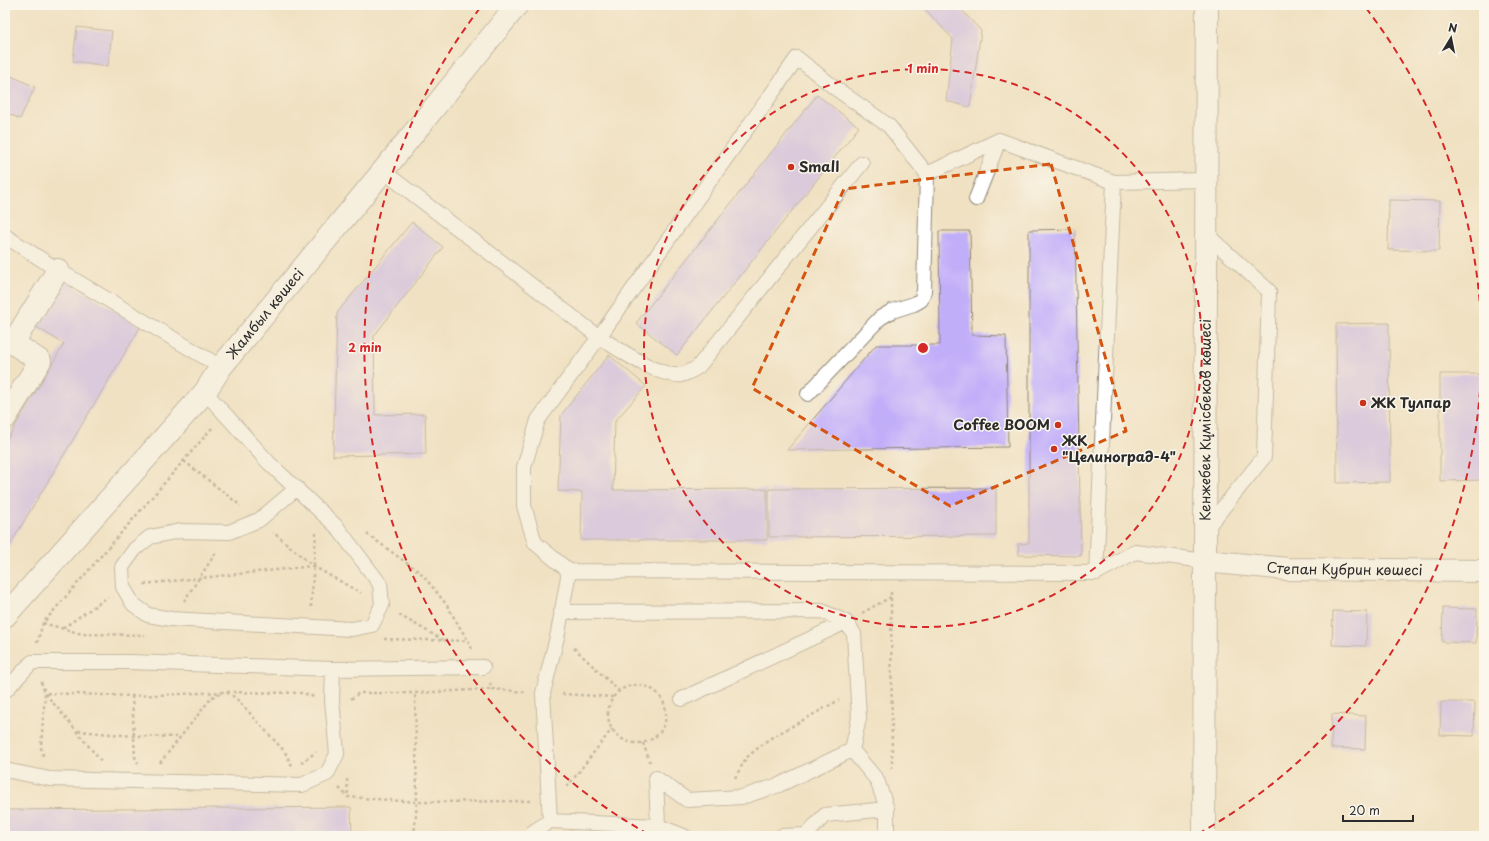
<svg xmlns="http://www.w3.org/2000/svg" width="1489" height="841" viewBox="0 0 1489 841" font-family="'Playpen Sans',sans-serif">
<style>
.building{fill:#c1aef9}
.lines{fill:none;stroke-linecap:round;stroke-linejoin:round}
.service-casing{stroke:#8e8677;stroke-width:16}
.minor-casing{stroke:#8e8677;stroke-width:24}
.tertiary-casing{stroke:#8e8677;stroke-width:24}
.path{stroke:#8e8677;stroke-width:2.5;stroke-dasharray:3 3;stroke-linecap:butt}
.service{stroke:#fff;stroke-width:14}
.minor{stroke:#fff;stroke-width:22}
.tertiary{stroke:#fff;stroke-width:22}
.marked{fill:none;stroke:#d5540f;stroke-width:3;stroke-dasharray:8 5;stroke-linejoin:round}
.ring{fill:none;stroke:#d62828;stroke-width:2;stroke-dasharray:7 5}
.poi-dot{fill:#c8321e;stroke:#fbf7ec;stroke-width:1.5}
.labels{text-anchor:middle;stroke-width:3;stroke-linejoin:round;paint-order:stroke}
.poi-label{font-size:14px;font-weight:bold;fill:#2b2b2b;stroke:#fbf7ec;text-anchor:start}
.street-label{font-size:14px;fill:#2b2b2b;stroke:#fbf7ec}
.centre{fill:#d62828;stroke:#fbf7ec;stroke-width:2}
.ring-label{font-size:12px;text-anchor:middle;font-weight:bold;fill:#d62828;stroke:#fbf7ec;stroke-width:3;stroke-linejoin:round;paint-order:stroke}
</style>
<rect width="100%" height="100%" fill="#fbf7ec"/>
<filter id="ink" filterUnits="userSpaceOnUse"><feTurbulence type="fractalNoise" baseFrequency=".025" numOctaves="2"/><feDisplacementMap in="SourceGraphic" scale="8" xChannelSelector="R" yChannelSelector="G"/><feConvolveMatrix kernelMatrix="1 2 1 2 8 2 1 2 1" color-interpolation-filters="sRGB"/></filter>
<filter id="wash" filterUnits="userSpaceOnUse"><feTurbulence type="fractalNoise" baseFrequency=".012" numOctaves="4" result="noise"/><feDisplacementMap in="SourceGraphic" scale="16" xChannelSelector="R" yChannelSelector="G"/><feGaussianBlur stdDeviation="0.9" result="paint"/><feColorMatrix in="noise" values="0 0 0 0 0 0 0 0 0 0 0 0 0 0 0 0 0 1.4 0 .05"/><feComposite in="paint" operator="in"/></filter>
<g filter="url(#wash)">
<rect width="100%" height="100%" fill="#f0e1c3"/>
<g id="blocks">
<!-- building -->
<path class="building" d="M921,5H957L981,31L970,107L946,101L953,39Z
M77,27L112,31L108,66L73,61Z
M5,73L35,87L20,119L5,112Z
M817,95L859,127L677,355L636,323Z
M1389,200L1440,201L1439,251L1388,250Z
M412,222L443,247L374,336L375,415L425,414L426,454L333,456L337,313Z
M1075,229L1081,556L1019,555L1018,544L1029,543V230Z
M939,231H970L972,335L1006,336L1008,447L787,450L876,345H940Z
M61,278L141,326L5,553V443L64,344L33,325Z
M1389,323L1390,482L1337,483L1336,324Z
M609,355L646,386L615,421L613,490L767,489V540H581L582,492L558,491L561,415Z
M1440,374H1484V480L1440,481Z
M996,488V536L769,537V489Z
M1443,608L1477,609L1476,643L1442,642Z
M1333,611L1367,612L1366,646L1332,645Z
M1441,702H1475L1474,736L1440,735Z
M1332,714L1366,716L1365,749L1331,748Z
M351,807L352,836H5V810Z"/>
</g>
</g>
<g filter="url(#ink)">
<use href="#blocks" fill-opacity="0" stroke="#8e8677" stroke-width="1"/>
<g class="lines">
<!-- service casing -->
<g class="service-casing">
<path id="service" d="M999,140L1114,182L1206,180
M862,163L698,367C693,370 686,374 681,375C660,378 617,348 599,337L797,58L835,88L889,126L927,174L999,140L976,199
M383,171L599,337L538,420L524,467V506L535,543L569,571L1096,573L1135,552L1205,561
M5,236L58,270L221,367
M205,392L269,463L337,527L380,584L382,605L372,625L352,629L171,619L148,615L133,604L123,587L122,567L135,549L150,537L180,531L229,532L259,520L297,488
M808,394L880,318L892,311L914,304L921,300L924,291L927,174
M1205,530L1264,457L1269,291L1206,234
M569,571L558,633L543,693L550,821L658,826L659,836
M1096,573L1114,182
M561,612L822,611L846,622L854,634L859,718L852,750L779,785L742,797L687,800L656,778L658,826L684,836
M333,669L483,667
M5,691L32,662H129L333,669L332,700L337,754L327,774L302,785L50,779L5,770
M682,699L846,622
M852,750L877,780L887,809V836
M531,836L533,832L550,821
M782,836L806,835L825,815L887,809"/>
</g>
<!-- minor casing -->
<g class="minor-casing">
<g id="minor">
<path d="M5,418L40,361L13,343L58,270"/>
<path id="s1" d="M1205,561L1287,569L1484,571"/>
<path id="s2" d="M5,616L205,392L221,367L383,171L517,5"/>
</g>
</g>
<!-- tertiary casing -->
<g class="tertiary-casing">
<g id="tertiary">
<path id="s3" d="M1204,836L1207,5"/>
</g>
</g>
<!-- path -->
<path class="path" d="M184,461L241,506
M367,534L422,574L446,604L468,641
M313,566L361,593
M144,584L313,566L273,532
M891,592L892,768
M184,601L217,551
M311,607L316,533
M862,613L891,597
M399,615L443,640
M43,623L82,634L145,635
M63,628L108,597
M384,639L468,641L472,649
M37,643L43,623L212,428
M574,648L619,691
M41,682L45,693L41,748L44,759
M490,683L492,689L525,692
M608 714a29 29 0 1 1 58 0a29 29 0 1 1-58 0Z
M227,692L303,693L314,697
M562,694L614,697
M132,696L135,757L138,763
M351,699L359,693H415L492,689
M78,731L133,736L180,737
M643,743L650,762
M101,761L45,693L132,696L226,692L236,698L285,752L292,766
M160,763L212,697L222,693
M301,763L316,752
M735,778L746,758L769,739L839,700
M347,779L348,797
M567,787L612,729
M339,788L348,797L417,802L530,801
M414,836L417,802L415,693"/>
<!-- service -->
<use href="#service" class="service"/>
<!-- minor -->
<use href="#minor" class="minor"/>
<!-- tertiary -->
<use href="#tertiary" class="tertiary"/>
</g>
</g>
<!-- marked area -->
<path d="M0 0H1489V841H0ZM1051,164L1126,431L950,506L752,388L844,189Z" fill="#f0e1c3" fill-opacity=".55" fill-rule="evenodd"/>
<path class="marked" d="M1051,164L1126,431L950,506L752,388L844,189Z"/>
<!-- distance rings -->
<g class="ring">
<circle cx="923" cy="348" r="279"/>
<path d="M648 834A558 558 0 0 1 480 8M1366 8A558 558 0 0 1 1198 834"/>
</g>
<!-- markers -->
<g class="poi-dot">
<circle cx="791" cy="167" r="4"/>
<circle cx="1363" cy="403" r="4"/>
<circle cx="1058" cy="425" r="4"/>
<circle cx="1054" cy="449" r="4"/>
</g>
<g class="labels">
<!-- poi labels -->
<g class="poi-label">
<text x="799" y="172">Small</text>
<text x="1371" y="408">ЖК Тулпар</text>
<text x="1050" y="430" text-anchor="end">Coffee BOOM</text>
<text x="1062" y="446">ЖК<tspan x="1062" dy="16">"Целиноград-4"</tspan></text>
</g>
<!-- street labels -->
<g class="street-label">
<text dy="5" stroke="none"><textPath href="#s2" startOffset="399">Жамбыл көшесі</textPath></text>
<text dy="5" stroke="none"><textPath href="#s3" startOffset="416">Кенжебек Күмісбеков көшесі</textPath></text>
<text dy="5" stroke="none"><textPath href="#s1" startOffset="140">Степан Кубрин көшесі</textPath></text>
</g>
</g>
<circle cx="923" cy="348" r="6" class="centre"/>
<g class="ring-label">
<text x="923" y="73">1 min</text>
<text x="365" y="352">2 min</text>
</g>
<!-- margin -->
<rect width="1489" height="841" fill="none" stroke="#fbf7ec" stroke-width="20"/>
<!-- north arrow -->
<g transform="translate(1451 38) rotate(10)" stroke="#fbf7ec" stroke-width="3" paint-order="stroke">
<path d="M0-3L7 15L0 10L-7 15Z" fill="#2b2b2b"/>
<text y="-6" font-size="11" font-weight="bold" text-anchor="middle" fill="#2b2b2b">N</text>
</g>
<!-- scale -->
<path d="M1343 815v6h70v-6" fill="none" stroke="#2b2b2b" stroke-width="2"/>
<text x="1349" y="815" font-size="12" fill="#2b2b2b" stroke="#fbf7ec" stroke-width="3" paint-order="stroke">20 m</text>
</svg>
